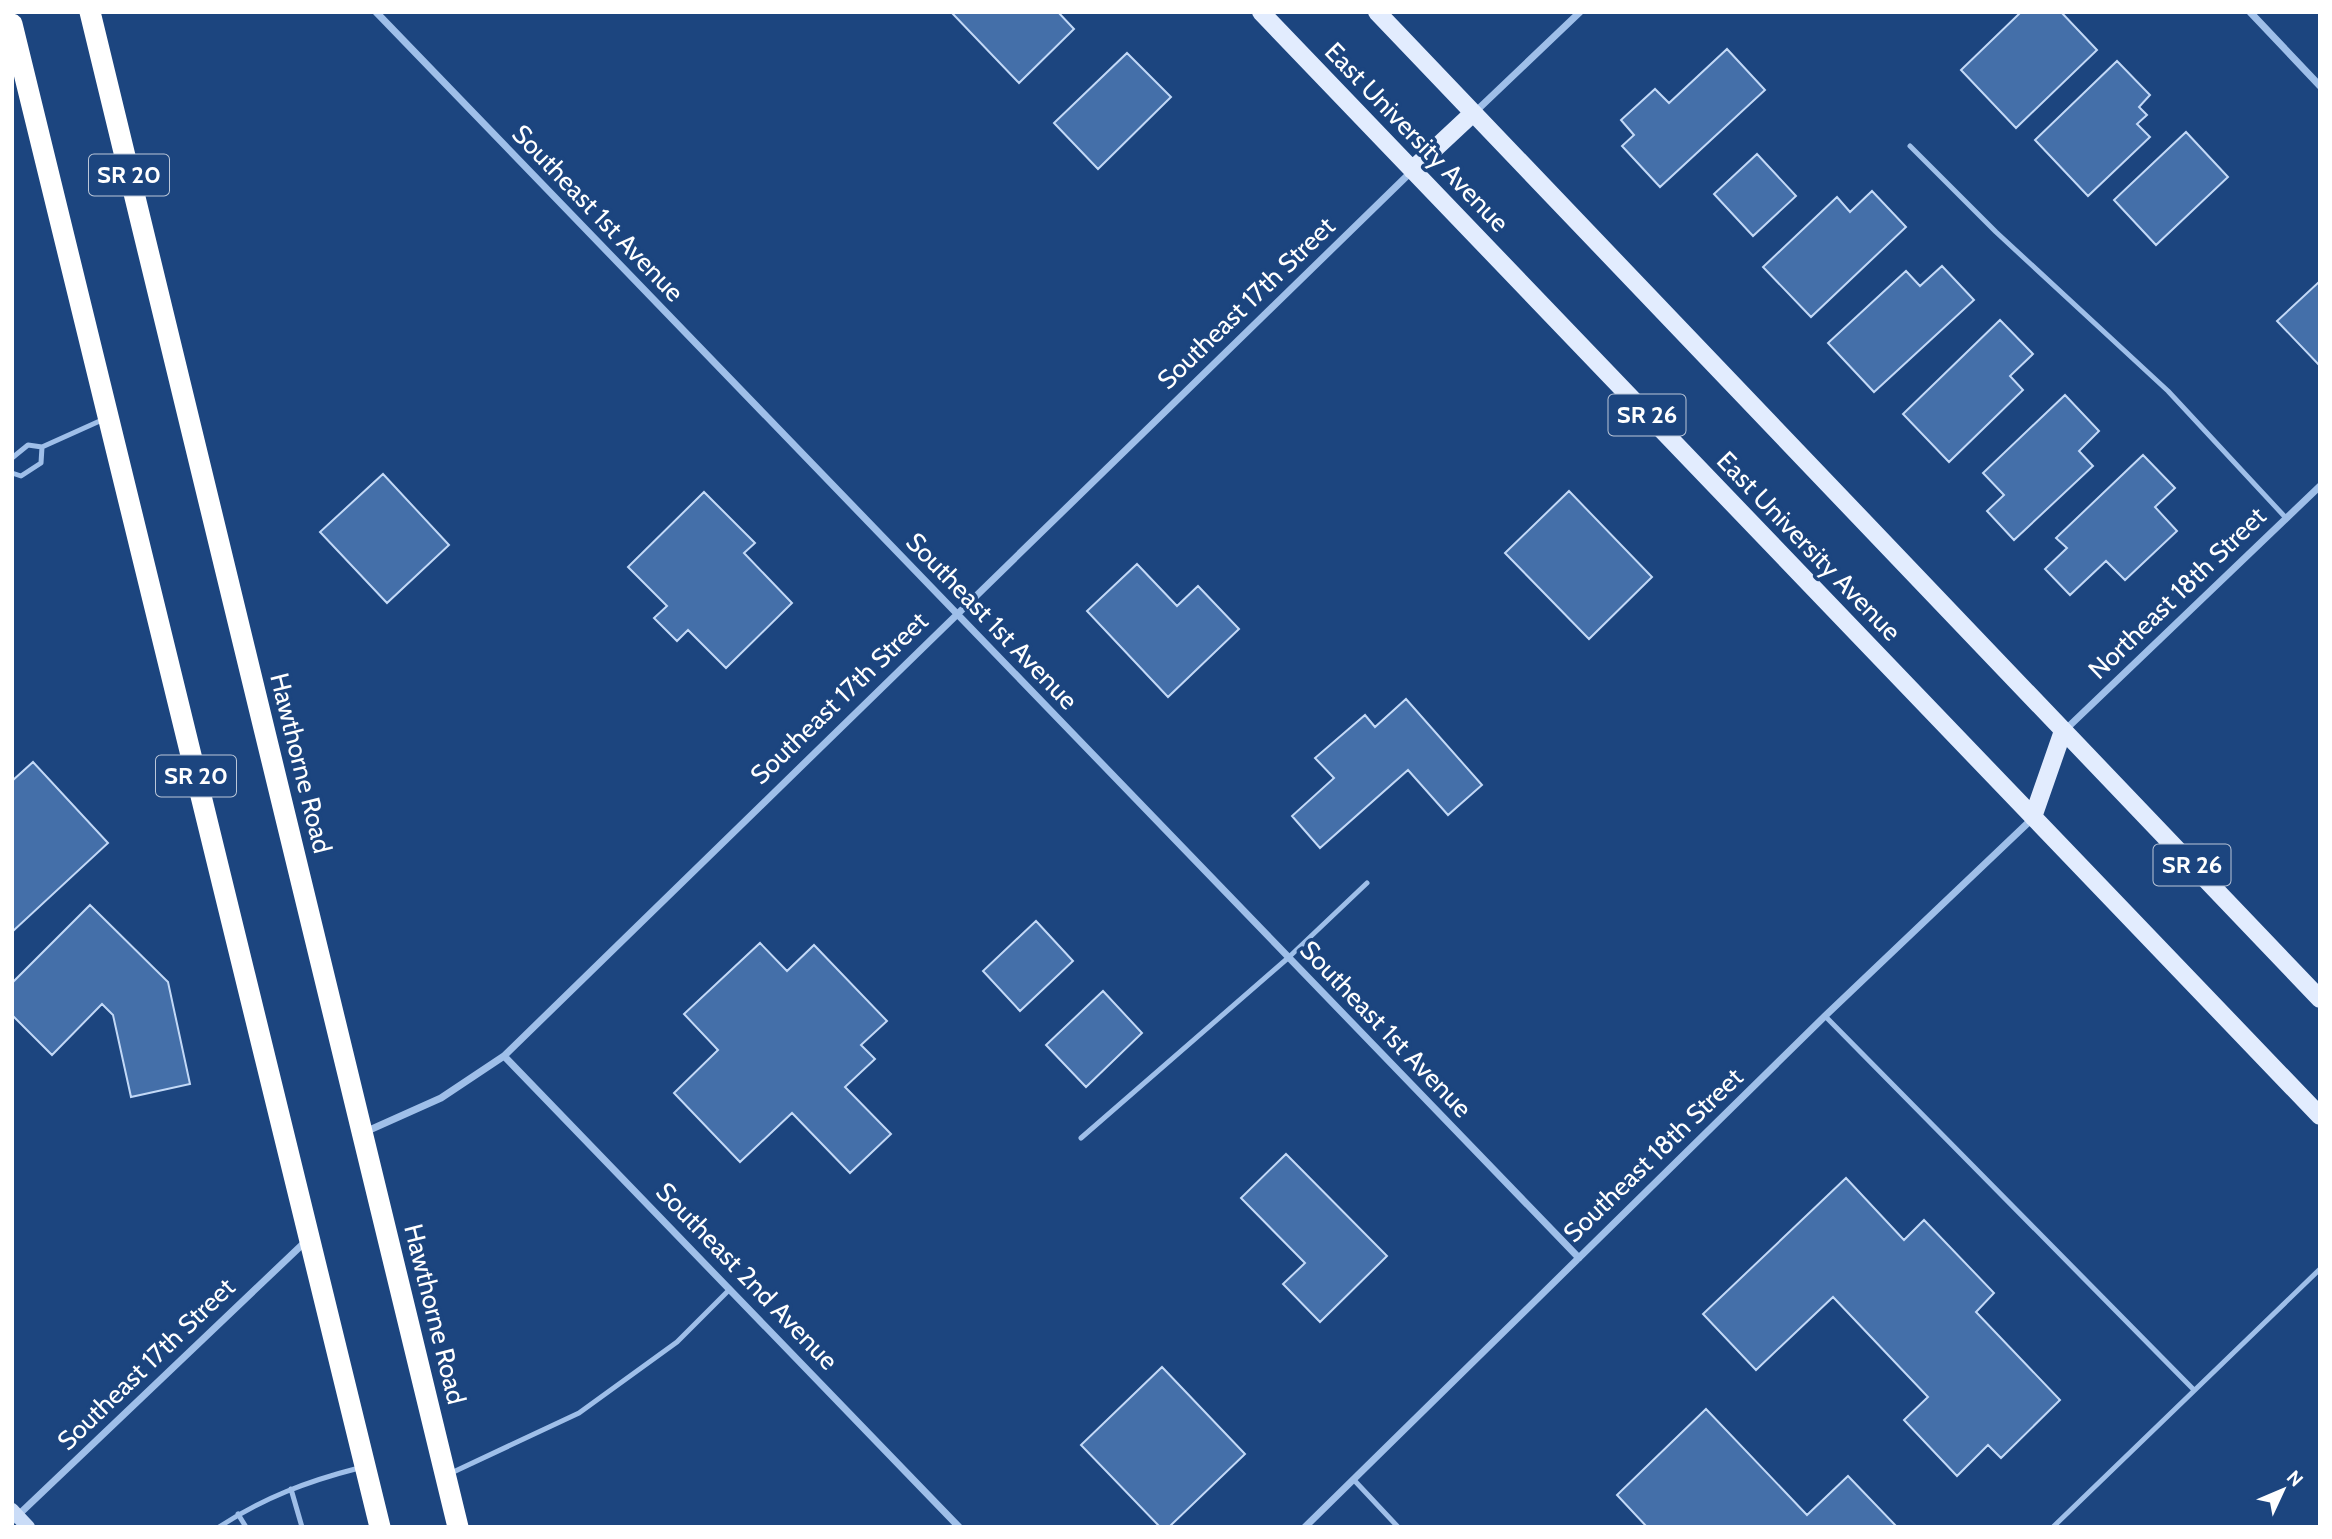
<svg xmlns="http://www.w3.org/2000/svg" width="2332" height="1539" viewBox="0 0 2332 1539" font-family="Cabin,sans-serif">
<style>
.building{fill:#446fa9;stroke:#c3d9f7;stroke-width:2}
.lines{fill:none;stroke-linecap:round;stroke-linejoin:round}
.lane{stroke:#9fbfe9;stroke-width:5}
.street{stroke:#9fbfe9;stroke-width:7}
.secondary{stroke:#cadcf7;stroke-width:14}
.primary{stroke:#e2ecfe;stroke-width:18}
.highway{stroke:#fff;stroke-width:21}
.labels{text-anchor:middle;stroke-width:7;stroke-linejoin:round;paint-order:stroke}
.shield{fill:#1c457f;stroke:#bbc7d9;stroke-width:2}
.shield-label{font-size:24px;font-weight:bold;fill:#fff}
.street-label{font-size:26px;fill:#fff;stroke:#1c457f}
</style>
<rect width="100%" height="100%" fill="#1c457f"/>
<!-- building -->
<path class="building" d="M951,12H1058L1074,29L1019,83Z
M2021,12H2061L2097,50L2016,128L1961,70Z
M1727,49L1765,90L1660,187L1622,146L1634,135L1621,120L1655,89L1669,103Z
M1127,53L1171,97L1098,169L1054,123Z
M2117,61L2150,95L2139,107L2147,115L2137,124L2150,137L2088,196L2035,140Z
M2186,132L2228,177L2156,245L2114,200Z
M1757,154L1796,196L1753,236L1714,194Z
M1872,191L1906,227L1811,317L1763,267L1837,197L1850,212Z
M1942,266L1974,300L1874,392L1828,343L1906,271L1920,286Z
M2320,281V366L2277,321Z
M2000,320L2033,354L2010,376L2023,390L1949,462L1903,414Z
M2065,395L2099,431L2079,451L2093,466L2014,540L1987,511L2004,495L1983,473Z
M2143,455L2175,488L2155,507L2177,531L2125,580L2106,561L2070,595L2045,569L2067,548L2056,538Z
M383,474L449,545L387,603L320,532Z
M1569,491L1652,577L1589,639L1505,553Z
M704,492L755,543L744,553L792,603L726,668L688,630L677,641L654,618L667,606L628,567Z
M1137,564L1177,606L1198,586L1239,629L1168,697L1087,611Z
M1406,699L1482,785L1448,815L1408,770L1320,848L1292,816L1334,778L1315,758L1365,715L1375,727Z
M33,762L108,843L12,932V781Z
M90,905L168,982L190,1084L131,1097L113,1015L102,1004L52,1055L12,1015V983Z
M1036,921L1073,961L1020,1011L983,971Z
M760,943L787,971L814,945L887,1021L861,1045L875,1059L845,1087L891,1134L850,1173L792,1113L740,1162L674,1093L718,1050L684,1014Z
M1103,991L1142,1033L1086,1087L1046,1045Z
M1286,1154L1387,1256L1320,1322L1283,1284L1305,1263L1241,1198Z
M1846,1178L1904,1240L1924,1220L1994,1293L1976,1312L2060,1400L2001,1458L1988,1445L1957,1476L1904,1420L1928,1397L1833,1297L1756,1370L1703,1314Z
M1162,1367L1245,1454L1169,1527H1160L1081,1445Z
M1706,1409L1807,1515L1848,1476L1897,1527H1647L1617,1495Z"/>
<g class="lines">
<!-- lane -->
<path class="lane" d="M1910,146L1996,232L2168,391L2286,518
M12,458L28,445L42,447L102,420
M12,473L21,476L41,463L42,447
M1825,1016L2194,1390
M1081,1138L1288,958L1367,883
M449,1474L579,1413L677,1342L730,1289
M1354,1480L1398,1527
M291,1489L302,1527
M238,1514L246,1527
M219,1527C263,1498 308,1481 359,1468
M2053,1527L2320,1269"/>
<!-- street -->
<path class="street" d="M376,12L1579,1258
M2250,12L2320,86
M1473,114L1580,12
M2064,731L2320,486
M504,1056L959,1527
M365,1132L441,1098L504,1056L1412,171
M12,1521L306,1241
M1305,1527L1825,1016L2033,818"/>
<!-- secondary -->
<path class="secondary" d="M12,1510L28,1527"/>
<!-- primary -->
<path class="primary" d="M1261,12L2320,1116
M1377,12L2320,999
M1412,170L1472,114
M2033,817L2063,731"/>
<!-- highway -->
<path class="highway" d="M90,12L458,1527
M12,24L380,1527"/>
</g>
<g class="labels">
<!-- shield labels -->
<g class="shield">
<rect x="89" y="154.5" width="80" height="41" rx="5"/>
<rect x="1608.5" y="394.5" width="77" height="41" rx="5"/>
<rect x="156" y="755.5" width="80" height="41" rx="5"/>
<rect x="2153.5" y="844.5" width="77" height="41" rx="5"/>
</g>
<g class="shield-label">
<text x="129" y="183">SR 20</text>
<text x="1647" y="423">SR 26</text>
<text x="196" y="784">SR 20</text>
<text x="2192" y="873">SR 26</text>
</g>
<!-- street labels -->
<g class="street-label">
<text transform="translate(1417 137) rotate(46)" y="9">East University Avenue</text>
<text transform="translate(598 213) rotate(46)" y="9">Southeast 1st Avenue</text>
<text transform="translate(1246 303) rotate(-44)" y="9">Southeast 17th Street</text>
<text transform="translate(1809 546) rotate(46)" y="9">East University Avenue</text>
<text transform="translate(2177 593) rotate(-44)" y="9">Northeast 18th Street</text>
<text transform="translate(992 621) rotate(46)" y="9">Southeast 1st Avenue</text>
<text transform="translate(839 698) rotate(-44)" y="9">Southeast 17th Street</text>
<text transform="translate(301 763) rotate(76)" y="9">Hawthorne Road</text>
<text transform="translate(1386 1029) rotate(46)" y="9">Southeast 1st Avenue</text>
<text transform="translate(1653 1155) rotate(-44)" y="9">Southeast 18th Street</text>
<text transform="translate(747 1276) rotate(46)" y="9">Southeast 2nd Avenue</text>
<text transform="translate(435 1314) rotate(76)" y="9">Hawthorne Road</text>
<text transform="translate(146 1364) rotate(-44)" y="9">Southeast 17th Street</text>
</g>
</g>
<!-- border -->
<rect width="2332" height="1539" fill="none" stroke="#ffffff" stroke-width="28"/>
<!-- north arrow -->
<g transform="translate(2283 1490) rotate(46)" stroke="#1c457f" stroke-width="5" paint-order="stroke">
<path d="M0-5L12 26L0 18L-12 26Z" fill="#ffffff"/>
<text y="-10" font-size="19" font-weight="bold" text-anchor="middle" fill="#ffffff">N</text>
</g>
</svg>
